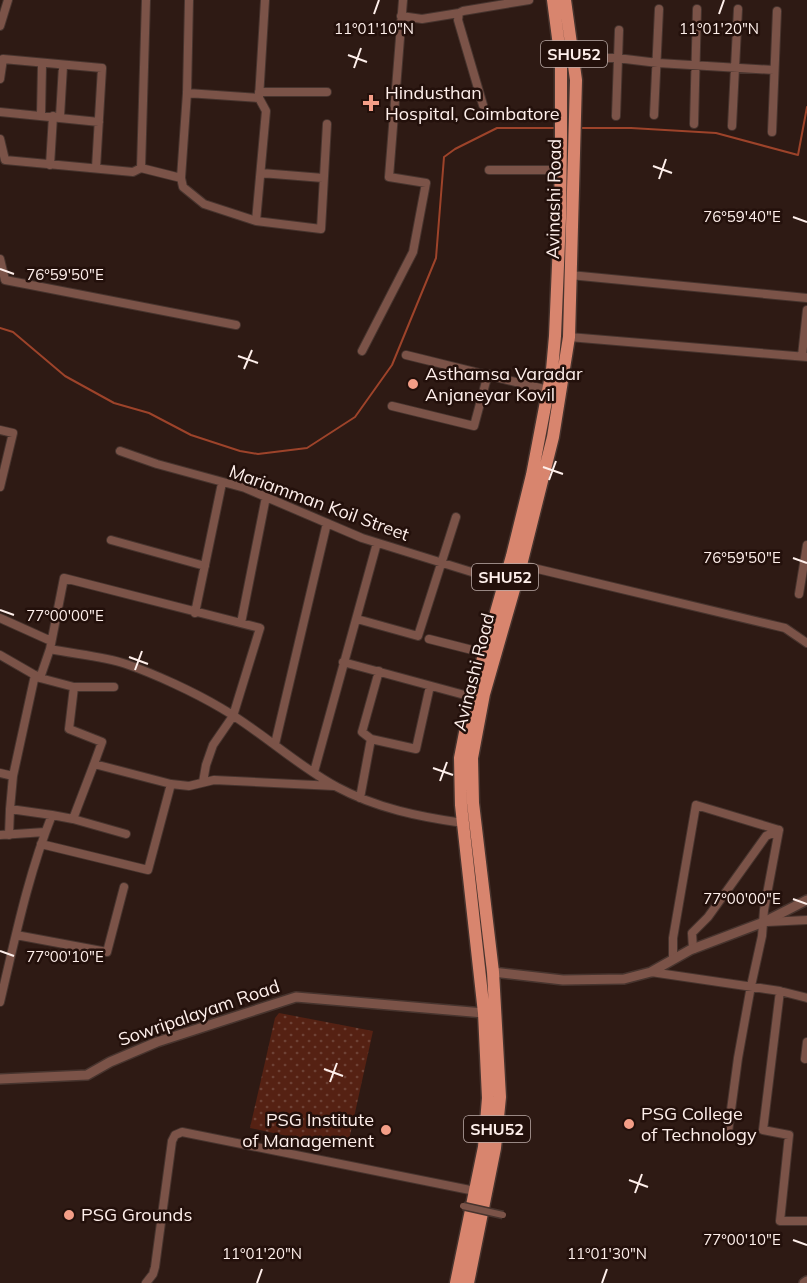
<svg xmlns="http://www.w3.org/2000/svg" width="807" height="1283" viewBox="0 0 807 1283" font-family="Mulish,sans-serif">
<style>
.green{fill:url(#green-dots)}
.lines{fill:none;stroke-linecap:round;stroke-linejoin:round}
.stream{stroke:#9d432a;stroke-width:2}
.minor-casing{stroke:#47342e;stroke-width:10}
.tertiary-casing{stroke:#47342e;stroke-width:12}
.primary-casing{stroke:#47342e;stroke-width:15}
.minor{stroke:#7b5348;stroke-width:8}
.tertiary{stroke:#7b5348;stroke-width:9}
.primary{stroke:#d8856e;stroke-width:12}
.pedestrian-bridge-casing{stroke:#47342e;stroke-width:9;stroke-linecap:butt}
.pedestrian-bridge{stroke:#7b5348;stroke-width:6}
.ticks{fill:none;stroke:#feefeb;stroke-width:2}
.poi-dot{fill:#f49e87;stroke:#23100b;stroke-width:2}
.labels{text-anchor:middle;stroke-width:5;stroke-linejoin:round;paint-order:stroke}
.shield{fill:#23100b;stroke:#bcaca8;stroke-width:1.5}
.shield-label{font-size:16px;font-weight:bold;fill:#feefeb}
.poi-label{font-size:18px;fill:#feefeb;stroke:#23100b;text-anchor:start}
.street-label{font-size:18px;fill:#feefeb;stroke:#23100b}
.ticks-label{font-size:15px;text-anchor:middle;fill:#feefeb;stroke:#23100b;stroke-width:5;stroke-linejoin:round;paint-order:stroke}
</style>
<defs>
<pattern id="green-dots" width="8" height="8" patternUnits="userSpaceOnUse" patternTransform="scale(1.5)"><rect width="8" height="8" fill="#552113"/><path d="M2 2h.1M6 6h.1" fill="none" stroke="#6e4236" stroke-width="1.8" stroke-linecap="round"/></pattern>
</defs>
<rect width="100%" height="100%" fill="#2e1a14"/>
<!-- green -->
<path class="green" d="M279,1013L373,1031L347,1149L250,1128L275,1018Z"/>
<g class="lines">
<!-- stream -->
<path class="stream" d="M579,128H631L716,133L798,155L807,107
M0,328L13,332L65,376L114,403L149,413L191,435L240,451L258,454L307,448L355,417L392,365L436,258L444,157L455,149L497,128H555"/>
<!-- minor casing -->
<g class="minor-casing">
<path id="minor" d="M189,0L187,93L259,98
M401,16L422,19L459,13
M0,26L8,0
M574,58H617L658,63L774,70
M0,79L3,59L102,68L96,168
M259,92H327
M187,93L181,178L183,187L204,204L256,221L321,229L327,124
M483,105L458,20L459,13L463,11L529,0
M0,112L99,122
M41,115L42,65
M654,115L659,9
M60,116L63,66
M616,116L619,30
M694,124L697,9
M732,126L738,9
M772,132L777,11
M0,139L5,160L133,172L141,168L181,178
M50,165L53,116
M141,168L146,0
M489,170H560
M261,173L323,178
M256,221L266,111L259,98L265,0
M0,259L5,280L236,325
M570,275L807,298
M569,337L807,357
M362,351L413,252L426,183L389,177L403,0
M406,355L548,390
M802,356L807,310
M392,406L474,426L488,374
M0,430L13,433L0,487
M120,451L157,464L245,488L362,538L504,582
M111,540L205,566
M521,565L785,628L807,643
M799,594L807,545
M195,613L222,483
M0,618L51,641
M357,619L418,636L456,517
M241,623L266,497
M429,639L488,654
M0,655L40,678L50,649
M343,662L472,697
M40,678L74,687H114
M74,687L69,729L102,742L94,764
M371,739L416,749L430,686
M275,744L327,523
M314,772L377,543
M0,773L13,776L35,675
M13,776L10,809L52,815
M203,782L206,765L213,745L233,716L260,628L64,578L50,649C73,654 103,656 126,664C155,674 194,692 221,708C261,731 296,765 337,787C376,808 420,817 463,823
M360,798L371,739L362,732L379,671
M73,819L126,834
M0,835L45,832
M9,835L10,809
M41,844L148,870L171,784
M767,922L807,920
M16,935L107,952L124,887
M693,949L692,933L708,917L766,836L779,830
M673,958V938L696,805L779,830L764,910L762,936L751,986L738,1058L728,1132
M651,972L780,991L807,998
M780,991L763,1130L789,1135L780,1221H807
M0,1002C15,939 28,875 52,815L73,819L94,764L171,784L189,786L214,780L334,786
M805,1059L807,1042
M146,1283L153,1274L155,1267L172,1141L175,1135L182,1132L475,1191"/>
</g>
<!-- tertiary casing -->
<g class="tertiary-casing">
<path id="tertiary" d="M493,972L563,980L624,979L651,972L690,950L764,922L807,900
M0,1079L87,1075L110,1062L157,1042L296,997L484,1013
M804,1283L807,1281"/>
</g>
<!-- primary casing -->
<g class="primary-casing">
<path id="primary" d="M456,1283L484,1147L488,1098L484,1013L461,805L460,758L472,697L512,556L532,475L552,370L555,336L560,218L561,139V61L553,0
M468,1283L495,1148L500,1097L493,972L473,803L472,758L484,694L521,565L553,437L569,337L576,80L565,0"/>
</g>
<!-- minor -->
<use href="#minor" class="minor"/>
<!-- tertiary -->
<use href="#tertiary" class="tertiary"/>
<!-- primary -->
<use href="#primary" class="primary"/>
<!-- pedestrian-bridge casing -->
<g class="pedestrian-bridge-casing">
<path id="pedestrian-bridge" d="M463,1206L503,1215"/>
</g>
<!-- pedestrian-bridge -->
<use href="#pedestrian-bridge" class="pedestrian-bridge"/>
</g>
<!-- ticks -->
<path class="ticks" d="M374,14L379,0M719,14L724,0M348,55L367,62M354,68L361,48M653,166L672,173M659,179L666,159M793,217L807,222M0,269L14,274M238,356L258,363M244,369L252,350M543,467L563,474M549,480L556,461M793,558L807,563M0,610L14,615M129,657L148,664M135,670L142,651M433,768L453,775M440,781L447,762M793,899L807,904M0,951L14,956M324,1069L343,1076M330,1082L337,1063M629,1180L648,1187M635,1193L642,1174M793,1240L807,1245M257,1283L262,1269M602,1283L607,1269"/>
<!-- markers -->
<g class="poi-dot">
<path d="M368 94h6v6h6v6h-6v6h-6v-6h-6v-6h6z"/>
<circle cx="413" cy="384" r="6"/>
<circle cx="629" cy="1124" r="6"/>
<circle cx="386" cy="1130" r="6"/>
<circle cx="69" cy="1215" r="6"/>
</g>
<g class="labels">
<!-- shield labels -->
<g class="shield">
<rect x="541" y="41" width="66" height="26" rx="4.5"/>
<rect x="472" y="564" width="66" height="26" rx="4.5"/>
<rect x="464" y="1116" width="66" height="26" rx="4.5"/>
</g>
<g class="shield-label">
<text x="574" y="60">SHU52</text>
<text x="505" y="583">SHU52</text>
<text x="497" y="1135">SHU52</text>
</g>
<!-- poi labels -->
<g class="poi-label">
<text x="385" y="99">Hindusthan<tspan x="385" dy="21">Hospital, Coimbatore</tspan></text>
<text x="425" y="380">Asthamsa Varadar<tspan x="425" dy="21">Anjaneyar Kovil</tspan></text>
<text x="641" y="1120">PSG College<tspan x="641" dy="21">of Technology</tspan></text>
<text x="374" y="1126" text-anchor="end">PSG Institute<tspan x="374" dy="21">of Management</tspan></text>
<text x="81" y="1221">PSG Grounds</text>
</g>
<!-- street labels -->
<g class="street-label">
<text transform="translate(554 199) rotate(-89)" y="6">Avinashi Road</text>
<text transform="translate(319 503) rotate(20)" y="6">Mariamman Koil Street</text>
<text transform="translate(474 672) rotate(-76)" y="6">Avinashi Road</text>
<text transform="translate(199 1013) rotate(-19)" y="6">Sowripalayam Road</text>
</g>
</g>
<g class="ticks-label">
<text x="374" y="34">11°01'10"N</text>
<text x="719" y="34">11°01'20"N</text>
<text x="742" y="222">76°59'40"E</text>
<text x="65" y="280">76°59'50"E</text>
<text x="742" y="563">76°59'50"E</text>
<text x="65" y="621">77°00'00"E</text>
<text x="742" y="904">77°00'00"E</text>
<text x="65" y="962">77°00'10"E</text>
<text x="742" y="1245">77°00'10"E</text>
<text x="262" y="1259">11°01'20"N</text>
<text x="607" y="1259">11°01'30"N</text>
</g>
</svg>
